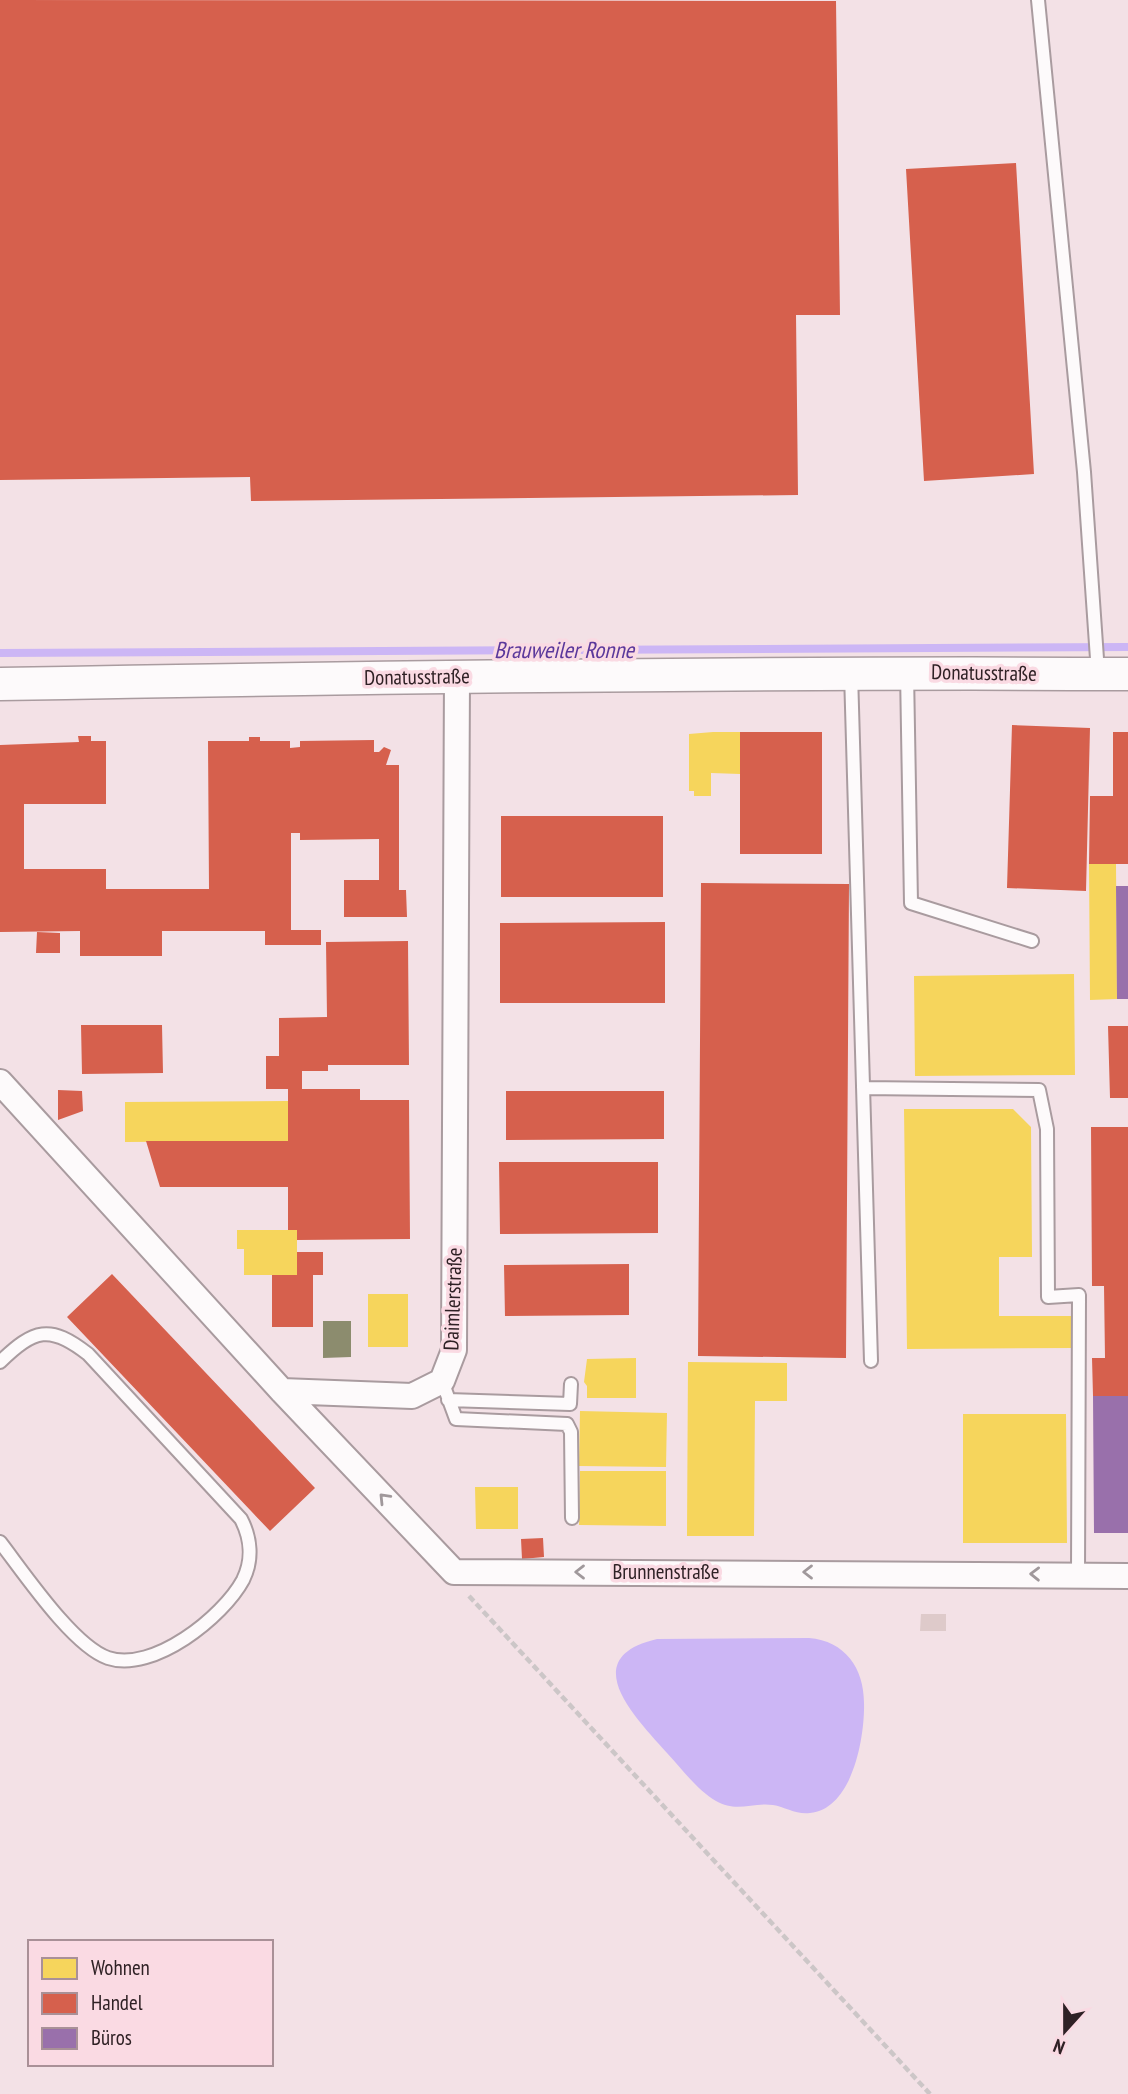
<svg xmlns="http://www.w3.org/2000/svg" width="1128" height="2094" viewBox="0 0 1128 2094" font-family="'PT Sans Narrow',sans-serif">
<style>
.water{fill:#ccb6f5}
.homes{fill:#f6d55c}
.shops{fill:#d6604d}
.offices{fill:#9970ab}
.industry{fill:#8c8c6e}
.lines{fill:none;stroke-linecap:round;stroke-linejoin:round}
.stream{stroke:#ccb6f5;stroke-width:8}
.building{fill:#decaca}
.service-casing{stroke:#a99b9f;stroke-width:16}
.minor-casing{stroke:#a99b9f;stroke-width:28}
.tertiary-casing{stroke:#a99b9f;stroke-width:35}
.path{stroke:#ccc6c7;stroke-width:4.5;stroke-dasharray:7 3.5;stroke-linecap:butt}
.service{stroke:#fdfafb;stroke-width:12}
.minor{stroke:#fdfafb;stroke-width:24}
.tertiary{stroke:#fdfafb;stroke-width:32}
.oneway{stroke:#a0989b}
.labels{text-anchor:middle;stroke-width:7;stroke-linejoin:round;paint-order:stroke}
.street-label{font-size:21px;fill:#2f2125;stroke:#fadae3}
.water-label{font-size:23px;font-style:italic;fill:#5b389b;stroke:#fadae3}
</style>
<rect width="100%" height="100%" fill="#f3e1e6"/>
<!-- water -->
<path class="water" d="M809,1638C845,1641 864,1668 864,1703C865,1736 853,1809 810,1813C797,1815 785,1807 773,1805C752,1802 737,1813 716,1801C697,1790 682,1769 667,1753C636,1718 575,1658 657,1639Z"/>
<!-- homes -->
<path class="homes" d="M713,732H740V774L711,773V796H694V791H689V734Z
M1089,864H1116L1117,999L1090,1000Z
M1074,974L1075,1075L915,1076L914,976Z
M288,1101V1141L125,1142V1102Z
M904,1109H1013L1031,1127L1032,1257H999V1316H1073V1348L907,1349Z
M237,1230H297V1275H244V1249H237Z
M368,1294H408V1347H368Z
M636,1358V1398H587V1386L584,1382L587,1359Z
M688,1362L787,1363V1401H755L754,1536H687Z
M580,1411L667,1413L666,1467L579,1466Z
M963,1414H1066L1067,1543H963Z
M580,1471H666V1526L579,1525Z
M475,1487H518V1529H476Z"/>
<!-- shops -->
<path class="shops" d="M0,0L836,1L840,315H796L798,495L251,501L250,477L0,480Z
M1016,163L1034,474L924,481L906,169Z
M1012,725L1090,728L1086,891L1007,888Z
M740,732H822V854H740Z
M1113,732H1128V864H1089L1090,796H1113Z
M78,736H91V741H106V804H24V869H106V889H209L208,741H249V737H260V741H290V748L300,747V741L374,740V752H379L384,747L391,750L386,765H399V890H406L407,917H344V880H379V839L300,840V833H291V930H321V945H265V931H162V956H80V931L0,932V745L79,742Z
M501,816H663V897H501Z
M701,883L849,884L846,1358L698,1356Z
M665,922V1003H500V923Z
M37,932L60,933V953H36Z
M408,941L409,1065H328V1071H302V1089H360V1100H409L410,1239L297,1240V1230H288V1187H160L146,1141H288V1089H266V1056H279V1018L327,1017L326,942Z
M81,1025H162L163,1073L82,1074Z
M1108,1026H1128V1098H1110Z
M58,1090L82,1091L83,1111L58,1120Z
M506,1091H664V1139L506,1140Z
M1091,1127H1128V1396H1093L1092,1358H1105L1104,1286H1092Z
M499,1162H658V1233L500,1234Z
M297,1252H323V1275H313V1327H272V1275H297Z
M629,1264V1315L505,1316L504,1265Z
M112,1274L315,1488L270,1531L67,1317Z
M543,1538L544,1557L522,1559L521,1539Z"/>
<!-- offices -->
<path class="offices" d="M1116,886H1128V999H1117Z
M1093,1396H1128V1533H1094Z"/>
<!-- industry -->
<path class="industry" d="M323,1321H351V1357L323,1358Z"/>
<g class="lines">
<!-- stream -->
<path class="stream" d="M0,653L1128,647"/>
</g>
<!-- building -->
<path class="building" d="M921,1614H946V1631H920Z"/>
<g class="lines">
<!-- service casing -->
<g class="service-casing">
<path id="service" d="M1038,0L1084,472L1098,673
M907,672L911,903L1032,941
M851,673L871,1361
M863,1088L1039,1090L1047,1129L1048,1297L1079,1295L1078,1575
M0,1362C34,1329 50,1324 88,1354L241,1519C251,1538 253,1560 243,1580C223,1617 153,1673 108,1658C73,1646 24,1573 0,1542
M442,1381L456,1419L567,1424L571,1432L572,1518
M448,1400L570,1404L571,1384"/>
</g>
<!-- minor casing -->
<g class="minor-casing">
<path id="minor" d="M0,1082L282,1391L454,1572L1128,1576
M282,1391L412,1396L442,1381L454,1350L457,676"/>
</g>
<!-- tertiary casing -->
<g class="tertiary-casing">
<path id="tertiary" d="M0,684C376,677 752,672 1128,674"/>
</g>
<!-- path -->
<path class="path" d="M469,1596L930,2094"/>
<!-- service -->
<use href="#service" class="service"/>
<!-- minor -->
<use href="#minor" class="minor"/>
<!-- tertiary -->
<use href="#tertiary" class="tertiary"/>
</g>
<!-- one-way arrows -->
<defs><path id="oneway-chevron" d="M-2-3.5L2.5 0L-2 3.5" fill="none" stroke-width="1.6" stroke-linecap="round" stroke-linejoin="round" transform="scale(1.75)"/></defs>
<g class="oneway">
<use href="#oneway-chevron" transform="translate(384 1498) rotate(-134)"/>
<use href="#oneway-chevron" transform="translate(580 1572) rotate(-180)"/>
<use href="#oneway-chevron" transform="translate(808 1572) rotate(-180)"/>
<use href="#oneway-chevron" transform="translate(1035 1574) rotate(-179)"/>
</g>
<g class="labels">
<!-- street labels -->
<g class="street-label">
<text transform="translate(984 673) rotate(1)" y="7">Donatusstraße</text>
<text transform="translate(417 677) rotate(-1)" y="7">Donatusstraße</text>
<text transform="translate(453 1299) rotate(-88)" y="7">Daimlerstraße</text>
<text x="666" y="1579">Brunnenstraße</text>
</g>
<!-- water labels -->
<g class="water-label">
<text x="564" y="658">Brauweiler Ronne</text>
</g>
</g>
<!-- legend -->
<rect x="28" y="1940" width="245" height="126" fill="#fadae3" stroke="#a99097" stroke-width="2"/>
<rect x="42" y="1958" width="35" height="21" fill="#f6d55c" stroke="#a99097" stroke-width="2"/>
<text x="91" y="1975" font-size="21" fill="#2f2125">Wohnen</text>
<rect x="42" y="1993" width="35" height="21" fill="#d6604d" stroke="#a99097" stroke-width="2"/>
<text x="91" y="2010" font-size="21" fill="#2f2125">Handel</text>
<rect x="42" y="2028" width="35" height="21" fill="#9970ab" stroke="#a99097" stroke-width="2"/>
<text x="91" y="2045" font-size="21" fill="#2f2125">Büros</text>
<!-- north arrow -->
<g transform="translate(1065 2031) rotate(201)" stroke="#fadae3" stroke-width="5" paint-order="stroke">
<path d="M0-5L12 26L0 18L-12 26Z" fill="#2f2125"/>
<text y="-10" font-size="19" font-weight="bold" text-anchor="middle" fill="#2f2125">N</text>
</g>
</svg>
